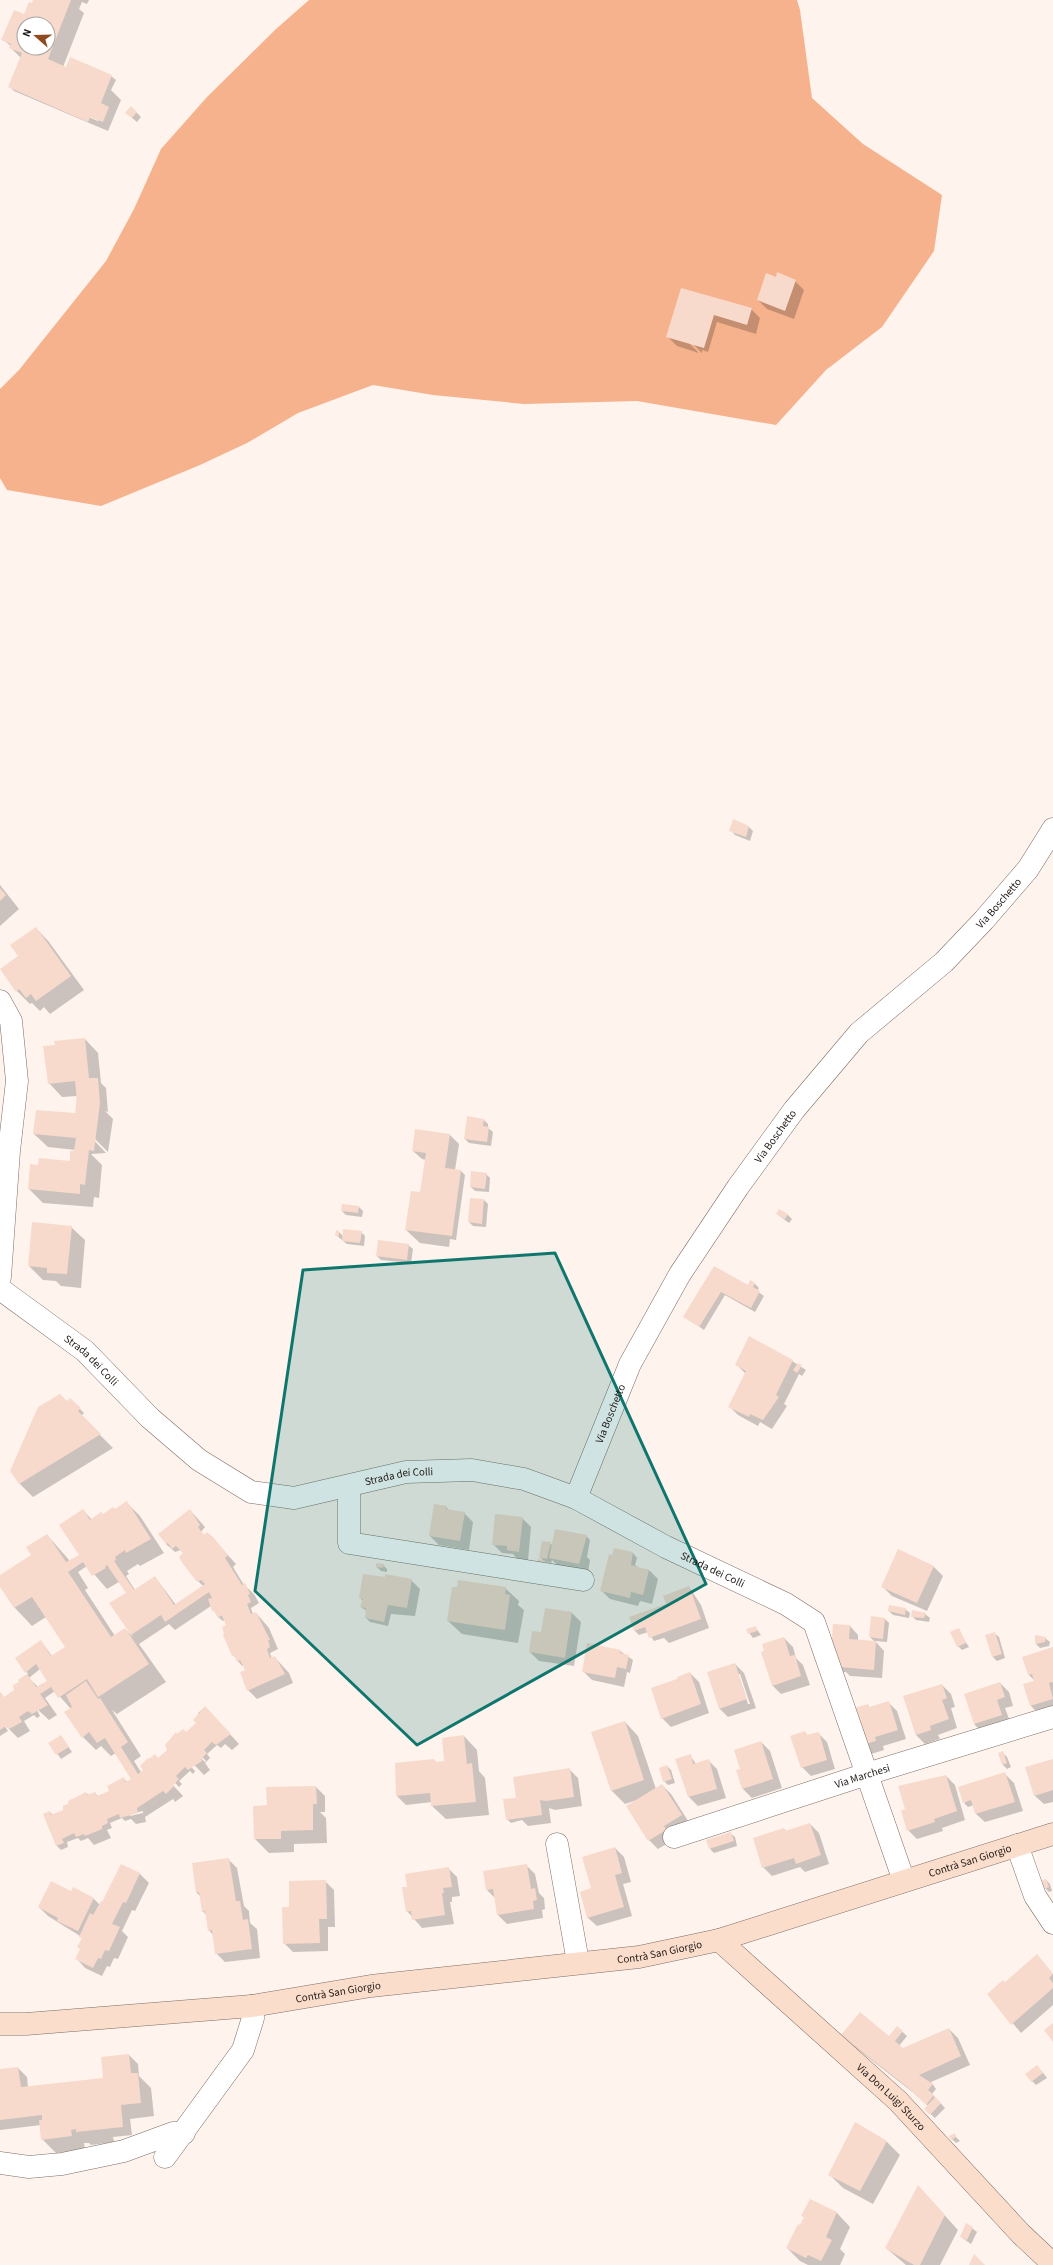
<svg xmlns="http://www.w3.org/2000/svg" width="1053" height="2265" viewBox="0 0 1053 2265" font-family="'Source Sans 3',sans-serif">
<style>
.forest{fill:#f6b28d}
.shadow{fill:#0003;fill-rule:evenodd}
.building{fill:#f7dacb;fill-rule:evenodd}
.lines{fill:none;stroke-linecap:round;stroke-linejoin:round}
.street-casing{stroke:#7d6d65;stroke-width:23}
.secondary-casing{stroke:#7d6d65;stroke-width:23}
.street{stroke:#fff;stroke-width:22}
.secondary{stroke:#fbddcc;stroke-width:22}
.marked{fill:#0f766e;fill-opacity:0.2;stroke:#0f766e;stroke-width:3;stroke-linejoin:round}
.labels{text-anchor:middle;stroke-width:3;stroke-linejoin:round;paint-order:stroke}
.street-label{font-size:11px;fill:#201a16;stroke:#fff}
</style>
<rect width="100%" height="100%" fill="#fef3ed"/>
<!-- forest -->
<path class="forest" d="M309,0H797L800,10L812,98L863,144L942,195L934,251L882,327L826,370L776,425L637,401L524,404L433,395L373,385L298,413L247,443L200,465L101,506L7,490L0,478V389L19,370L106,261L134,209L161,149L207,97L276,29Z"/>
<!-- shadow -->
<path class="shadow" d="M34,0H89L87,4L82,2L79,9L84,13L63,67L111,76L116,80L111,90L121,100L108,131L14,91L10,87L21,58L11,48V46L2,39L24,16ZM24,24H48V48H24ZM26,90L99,119L98,121Z
M131,107L141,117L137,122L131,117Z
M776,278L795,281L804,290L794,319L767,309L758,300Z
M682,290L751,309L760,318L756,334L717,322L708,352L702,350V353L693,344H690L699,353L677,346L668,337Z
M749,827L753,831L750,841L735,835L731,830Z
M0,885L19,909L0,926Z
M36,928L49,942L84,990L50,1014L44,1007L40,1011L32,1003L30,1004L17,991L19,956Z
M85,1039L98,1053L101,1083L106,1088L108,1112L105,1111L113,1119L108,1152L92,1136L91,1137L106,1153L91,1154L102,1165L99,1198L94,1197L93,1207L43,1203L29,1189L71,1162L76,1150L48,1147L34,1134L76,1114L77,1096L62,1097L49,1083L56,1046Z
M484,1120L488,1124V1128L493,1132L491,1146L469,1143L465,1139Z
M450,1135L459,1144L455,1170L461,1171L465,1175L456,1240L450,1239L449,1247L420,1243L406,1230L421,1193L426,1160L422,1159L413,1151Z
M486,1174L490,1178L489,1192L475,1191L471,1187Z
M471,1199L484,1200L488,1204L486,1227L473,1226L469,1222Z
M359,1207L363,1211L362,1217L346,1215L342,1211Z
M777,1214L788,1215L792,1219L789,1223Z
M71,1227L85,1240L81,1288L61,1286L56,1281L43,1280L29,1266Z
M339,1232L344,1237L361,1232L365,1236L364,1246L347,1244L336,1235Z
M408,1245L413,1249L411,1263L381,1260L377,1256Z
M714,1267L748,1286L755,1284L759,1288L757,1291L764,1296L755,1312L725,1295L704,1330L684,1316Z
M792,1361L806,1370L802,1376L799,1374L784,1404L787,1406L772,1429L760,1422L758,1426L738,1415L729,1406L746,1374L736,1364Z
M70,1399L84,1413L81,1416L113,1448L33,1497L20,1484L11,1471L73,1408Z
M126,1502L140,1516L164,1553L140,1566L138,1564L127,1571L129,1574L126,1576L135,1590L155,1577L176,1605L203,1586L198,1581L184,1553L181,1550L175,1552L166,1544L190,1510L205,1527L201,1532L205,1536L213,1539L236,1564L233,1567L244,1585L254,1594L259,1603L251,1608L253,1614L256,1613L269,1628L278,1649L270,1653L272,1659L275,1658L279,1662L289,1673L293,1683L257,1699L248,1690L243,1680L245,1679L246,1670L243,1665L242,1666L233,1655L225,1620L223,1621L218,1617L211,1606L175,1630L169,1624L139,1644L166,1682L117,1714L112,1710L141,1756L134,1761L141,1772L157,1768L183,1796L175,1802L173,1799L145,1817L146,1822L136,1824L131,1819L125,1821L122,1818L110,1823L112,1828L107,1830L111,1838L94,1845L88,1838L81,1841L78,1838L67,1842L68,1847L61,1850L57,1846L44,1815L50,1812L53,1815L64,1811L86,1793L90,1796L95,1793L98,1796L110,1792L123,1778L127,1782L133,1779L116,1753L111,1756L101,1746L96,1750L83,1737L71,1709L55,1691L45,1698L57,1715L49,1720L36,1708L40,1716L37,1718L34,1715L24,1721L30,1731L18,1738L2,1722L8,1731L0,1736V1694L9,1701L22,1688L19,1680L28,1674L17,1658L41,1641L52,1656L66,1647L46,1617L32,1626L15,1608L0,1585V1576L33,1555L47,1535L70,1561L82,1559L83,1510L92,1520L115,1510ZM87,1566L107,1589L119,1582L127,1593L111,1603L133,1637L125,1629L115,1636L85,1590L88,1588L78,1572ZM40,1669L50,1685L38,1687L29,1678ZM143,1811V1813L130,1816V1814Z
M446,1507L450,1511L464,1513L473,1522L469,1550L439,1545L430,1536Z
M522,1518L531,1527L528,1560L517,1559L513,1554L502,1553L493,1544Z
M586,1536L590,1540L587,1557L590,1560L588,1572L559,1567L552,1560L551,1563L546,1562L550,1566L549,1573L544,1562L540,1557L550,1543L553,1546Z
M899,1550L934,1567L943,1576L927,1611L892,1596L883,1587Z
M633,1553L637,1558L635,1565L639,1568L649,1570L658,1579L652,1604L640,1601L638,1606L610,1599L601,1590L615,1557Z
M383,1565L387,1569V1572L381,1571L377,1567Z
M411,1580L420,1589L415,1616L391,1614L388,1626L370,1622L366,1618L367,1611L361,1607L364,1602L360,1598Z
M689,1587L701,1605L709,1628L669,1643L664,1638L654,1641L648,1632L639,1635L635,1631L631,1617L667,1604Z
M505,1588L519,1601L518,1605L524,1610L518,1643L462,1634L448,1621Z
M905,1609L910,1613L909,1618L893,1615L889,1611Z
M572,1613L581,1622L574,1666L539,1661L530,1652L542,1633Z
M925,1614L930,1618L929,1622L916,1620L912,1616Z
M872,1617L885,1619L889,1623L887,1642L875,1641L884,1651L882,1678L850,1676L846,1672H840L850,1626L858,1635V1640L875,1642L870,1637Z
M755,1627L761,1635L753,1638L747,1630Z
M958,1630L969,1647L962,1650L958,1646Z
M994,1633L999,1637L1005,1658L997,1661L993,1657Z
M784,1638L793,1647L796,1658L803,1665L810,1685L781,1694L772,1685Z
M1045,1638L1050,1642L1049,1646L1040,1648L1036,1644Z
M1053,1648V1717L1044,1719L1031,1706L1024,1685L1035,1681L1028,1674Z
M620,1651L633,1660L630,1673L627,1672L624,1687L592,1680L583,1671Z
M735,1664L744,1673L756,1708L728,1717L719,1708ZM738,1674H740L750,1704H748Z
M690,1673L699,1682L709,1713L671,1727L662,1718L679,1680Z
M1000,1683L1009,1692L1013,1706L1005,1708L1011,1724L983,1733L974,1724Z
M942,1685L951,1694L955,1707L951,1708L957,1728L938,1735L940,1739L925,1744L916,1735L904,1697Z
M888,1702L897,1711L906,1739L883,1746L884,1750L871,1754L862,1745L868,1705L870,1708Z
M205,1707L239,1744L232,1750L225,1744L221,1748L217,1745L207,1754L210,1758L205,1763L210,1770L204,1775L170,1740L176,1734L205,1762L206,1761L180,1733L220,1739L198,1713Z
M625,1722L638,1736L656,1789L662,1785L671,1794L690,1824L675,1839L658,1849L649,1840L637,1800L625,1804L611,1790Z
M805,1732L808,1736L818,1733L827,1742L835,1769L811,1776L802,1767Z
M61,1736L72,1752L61,1759L50,1743Z
M464,1736L477,1750L479,1771L485,1778L489,1815L446,1819L432,1806V1802L406,1805L397,1796L396,1764L434,1760L438,1764L445,1762Z
M761,1742L770,1751L782,1788L752,1798L743,1789L737,1771L741,1769Z
M169,1743L195,1771L193,1774L190,1771L179,1781L182,1784L179,1787L152,1758L158,1759L169,1750Z
M1003,1753L1007,1757L1011,1767L1007,1769L1003,1765Z
M690,1755L696,1764L708,1760L717,1769L726,1798L698,1806L689,1797L681,1769Z
M1053,1760V1802L1044,1804L1035,1796Z
M667,1766L671,1770L675,1783L668,1785L664,1781Z
M569,1769L578,1778L582,1806L555,1810L549,1808L551,1823L528,1826L522,1820L511,1823L507,1819Z
M1005,1774L1014,1783L1023,1811L985,1822L976,1814L974,1805L968,1807L964,1803Z
M946,1776L955,1785L965,1820L942,1828L943,1831L917,1839L908,1830Z
M316,1787L325,1796V1812H320L326,1818L327,1843L294,1844V1852L269,1853L255,1839L254,1807L268,1806Z
M810,1824L819,1833L829,1864L805,1872L800,1867L772,1876L763,1867L784,1829L787,1832Z
M730,1833L735,1837L737,1846L714,1853L710,1849Z
M615,1848L624,1857L631,1882L623,1884L632,1916L597,1926L588,1918Z
M228,1859L237,1868L244,1906L249,1911L250,1923L257,1929L260,1958L225,1962L216,1953L213,1935L209,1930L207,1916L203,1911L201,1897L196,1892Z
M122,1865L140,1874L149,1883L135,1911L132,1910L122,1931L128,1937L118,1959L114,1958L110,1967L107,1966L102,1976L85,1968L77,1959L81,1949L83,1939L80,1936L48,1916L39,1907L72,1892L73,1889L94,1899L100,1905L103,1903Z
M526,1865L535,1874L539,1893L544,1898L545,1909L542,1910L543,1918L507,1924L498,1915L495,1898L487,1890Z
M448,1868L457,1877L460,1896L452,1897V1902H450L454,1924L422,1928L407,1911L408,1888Z
M1046,1880L1050,1884L1052,1891L1049,1892L1045,1888Z
M325,1881L334,1890L335,1927H328V1951L293,1952L284,1943L290,1908Z
M1037,1955L1053,1974V2005L1021,2033L988,1994L1005,1983Z
M897,2027L907,2036L899,2046L903,2049L949,2029L958,2038L970,2065L931,2082L936,2089L932,2094L945,2108L935,2118L925,2109L928,2106L920,2098L856,2048L842,2035L889,2038Z
M129,2055L138,2064L139,2076L151,2088L154,2116L130,2119L132,2135L113,2137L114,2142L91,2145L89,2143H84L85,2150L56,2153L42,2139L41,2125L0,2130V2070L18,2068L27,2077L28,2087L103,2079Z
M1041,2070L1047,2078L1036,2085L1032,2081Z
M856,2123L887,2142L900,2155L873,2204L843,2188L830,2175Z
M954,2135L960,2141L956,2143L952,2139Z
M919,2187L958,2230L940,2265H906L886,2248Z
M810,2200L837,2213L850,2227L840,2249L845,2254L840,2265H808L800,2261L787,2248L805,2218L803,2216Z
M972,2228L977,2232L971,2244L961,2237Z"/>
<!-- building -->
<path class="building" d="M33,0H71L48,59L66,67L70,57L112,75L101,103L109,107L103,122L90,117L88,122L8,87L22,53L9,48L11,44L1,40L14,10L24,14L29,2L32,3ZM24,24H48V48H24Z
M131,106L137,112L132,118L125,113Z
M777,272L796,280L785,311L757,300L766,273L776,277Z
M681,288L752,308L747,325L714,315L704,348L666,337Z
M733,819L749,826L746,837L729,831Z
M0,888L6,895L0,901Z
M36,927L71,976L36,1001L31,994L26,998L19,989L16,992L0,969L18,956L10,945Z
M85,1038L89,1078H98L100,1103L94,1151L89,1150L85,1185L80,1184V1194L28,1189L30,1164L38,1165L39,1158L70,1161V1151H74L76,1138L33,1134L36,1110L75,1113L77,1101L75,1081L48,1084L43,1046L55,1045L54,1041Z
M467,1116L484,1119L483,1126L489,1127L487,1142L464,1139Z
M415,1129L450,1134L445,1168L461,1170L452,1236L405,1230L411,1191L420,1192L426,1153L412,1151Z
M471,1171L487,1173L485,1189L470,1187Z
M470,1198L484,1199L482,1224L468,1222Z
M342,1204L359,1206L358,1213L341,1211Z
M779,1209L788,1214L785,1219L776,1214Z
M32,1222L72,1226L67,1274L47,1273V1268L28,1266Z
M343,1229L362,1231L360,1243L342,1241Z
M336,1230L339,1231V1236H335Z
M378,1240L409,1244L407,1260L376,1256Z
M714,1266L748,1285L750,1280L755,1283L753,1287L760,1291L751,1308L721,1292L699,1327L683,1317Z
M749,1336L793,1360L776,1395L779,1397L763,1420L750,1414L749,1417L728,1407L746,1371L735,1365Z
M798,1363L802,1365L797,1373L793,1370Z
M60,1394L67,1401L70,1398L81,1408L78,1411L101,1434L19,1484L10,1471L38,1407Z
M127,1501L151,1539L126,1553L125,1550L115,1557L116,1560L114,1561L134,1590L155,1576L174,1605L205,1584L201,1580L197,1582L183,1564L179,1557L183,1553L176,1546L172,1549L168,1543L166,1544L158,1534L190,1509L200,1525L198,1527L204,1535L207,1532L213,1537L228,1555L225,1558L242,1585L245,1583L250,1594L248,1595L251,1602L247,1604L251,1614L256,1612L270,1640H268L270,1647L267,1649L270,1658L275,1656L285,1674L247,1691L240,1672L245,1670L240,1660L237,1662L234,1655L232,1656L223,1635L224,1634L222,1627L226,1625L222,1616L218,1617L214,1611H212L208,1599L212,1598L209,1592L165,1622L161,1615L131,1635L109,1603L126,1593L107,1565L105,1567L106,1568L92,1576L83,1562L68,1572L111,1637L125,1628L149,1664L98,1697L87,1679L58,1698L51,1687L40,1694L48,1705L32,1714L28,1711L19,1717L22,1722L9,1729L6,1726L0,1730V1693L1,1692L4,1697L14,1690L13,1685L19,1682L18,1680L27,1674L36,1687L47,1681L36,1664L25,1673L15,1658L41,1640L51,1656L65,1647L32,1597L14,1608L0,1587V1575L31,1555L26,1547L47,1534L66,1562L79,1555L59,1525L83,1509L90,1520L101,1512L103,1514L113,1507L115,1509Z
M434,1504L447,1506L446,1509L465,1512L460,1541L429,1536Z
M495,1514L523,1517L519,1552L507,1550V1546L492,1545Z
M555,1529L587,1535L579,1564L549,1558Z
M542,1541L551,1542L547,1559L539,1558Z
M614,1548L633,1552L631,1565L649,1570L643,1595L631,1592L630,1598L600,1591L609,1554L612,1555Z
M898,1549L934,1566L917,1603L881,1587Z
M538,1559L546,1561L545,1570L536,1568Z
M376,1563L384,1564L383,1568L376,1567Z
M363,1574L385,1577V1574L412,1579L407,1608L388,1605L384,1622L365,1618L366,1608L360,1607L363,1599L359,1598Z
M458,1580L506,1587L505,1594L510,1595L505,1630L447,1621L452,1587H457Z
M689,1586L701,1619L649,1638L645,1627L634,1631L629,1617L666,1604L663,1596Z
M889,1605L906,1608L905,1615L888,1611Z
M545,1608L572,1612L565,1658L529,1652L532,1631L541,1632Z
M912,1610L926,1613L924,1618L911,1617Z
M871,1616L885,1618L883,1639L869,1637Z
M833,1624L850,1625L849,1639L876,1641L874,1670L840,1667V1664L830,1663Z
M756,1626L757,1631L748,1634L746,1629Z
M959,1628L966,1643L957,1647L950,1632Z
M995,1632L1002,1654L992,1657L985,1635Z
M1035,1635L1046,1637L1045,1642L1035,1644Z
M784,1637L790,1656L795,1655L801,1676L772,1686L761,1652L764,1651L762,1644Z
M587,1643L621,1650L620,1653L629,1655L626,1669L617,1667L615,1678L582,1672Z
M1053,1647V1682L1049,1683L1053,1699L1030,1706L1023,1684L1034,1681L1032,1674L1028,1675L1022,1657Z
M735,1663L747,1699L719,1709L707,1672Z
M690,1672L701,1704L661,1719L651,1688L677,1679V1677Z
M86,1681L98,1699L100,1698L128,1742L121,1747L138,1774L143,1770L140,1766L148,1758L149,1759L155,1754L158,1758L167,1750L165,1745L176,1732L177,1734L183,1729L186,1732L196,1723L193,1720L205,1706L231,1734L216,1745L212,1742L204,1750L207,1753L201,1759L202,1761L188,1770L185,1767L176,1776L179,1779L173,1785L174,1786L166,1794L163,1791L137,1808L138,1813L120,1818L119,1814L107,1819L108,1823L102,1826V1829L85,1836L84,1834L76,1837L74,1833L62,1839L64,1843L56,1846L43,1814L50,1811L51,1815L63,1810V1806L69,1803L68,1801L86,1792L87,1795L95,1792L97,1796L109,1791L107,1786L124,1777L125,1782L131,1779L105,1738L97,1743L89,1732L82,1738L64,1712L72,1707L66,1695Z
M1000,1682L1005,1697L997,1700L1002,1715L974,1724L964,1694Z
M942,1684L947,1698L942,1700L949,1719L930,1726L931,1730L916,1735L903,1696Z
M889,1701L898,1730L875,1737L876,1741L862,1745L854,1708L868,1704L869,1707Z
M625,1721L644,1780L611,1791L591,1732Z
M805,1731L807,1735L819,1732L827,1760L801,1768L790,1736Z
M61,1735L69,1747L56,1755L48,1743Z
M464,1735L467,1764L472,1763L476,1802L431,1806L430,1793L396,1796L395,1763L434,1759L435,1762L444,1761L442,1738Z
M761,1741L773,1779L742,1789L736,1770L740,1769L734,1750Z
M1003,1751L1007,1763L1002,1765L998,1753Z
M691,1754L693,1764L709,1759L717,1789L688,1797L675,1759Z
M1053,1759V1790L1034,1796L1025,1767Z
M667,1765L672,1779L663,1782L659,1768Z
M570,1768L574,1797L546,1801L540,1800L542,1815L506,1820L503,1799L516,1798L513,1777Z
M1005,1772L1015,1802L975,1814L971,1800L963,1803L958,1787Z
M946,1775L957,1811L934,1819L935,1822L907,1831L901,1811L905,1809L898,1786Z
M662,1784L682,1815L664,1826L666,1830L648,1841L626,1806Z
M316,1786L317,1804H313V1830L281,1831V1839H254L253,1806L267,1805L266,1787Z
M810,1823L821,1855L796,1864L794,1858L762,1868L753,1838L784,1828L785,1831Z
M731,1832L734,1841L709,1849L706,1840Z
M615,1847L622,1873L615,1875L624,1907L587,1918L580,1892L591,1888L582,1857Z
M229,1858L236,1901H240L243,1920L248,1919L252,1949L215,1954L212,1930L208,1931L205,1911L202,1912L199,1892L196,1893L192,1863Z
M121,1864L140,1873L126,1903L123,1902L112,1924L120,1927L109,1951L105,1950L101,1959L98,1958L93,1968L75,1959L80,1949L77,1947L82,1938L79,1937L90,1913L93,1915L101,1901L102,1902Z
M527,1864L531,1889L535,1888L537,1900L533,1901L534,1909L497,1915L493,1889L486,1890L483,1871Z
M449,1867L452,1887L443,1888L444,1893H442L445,1915L412,1920L411,1911L406,1912L402,1887H407L405,1874Z
M1046,1879L1049,1887L1044,1889L1042,1880Z
M326,1880L327,1919H319L320,1943L283,1944L282,1907H289V1881Z
M51,1881L71,1891L73,1887L94,1898L78,1931L57,1921L58,1918L38,1907Z
M1037,1954L1053,1974L1049,1978L1053,1983V1988L1011,2025L987,1994L1003,1980L1005,1982Z
M860,2012L889,2036L897,2026L903,2031L895,2041L903,2048L949,2028L961,2056L919,2075L933,2084L928,2090L934,2095L926,2105L907,2087L841,2035Z
M1053,2023V2042L1044,2030Z
M129,2054L131,2073H138L141,2103L121,2105L123,2127L76,2132V2129L71,2130L72,2136L41,2140L39,2120H42V2115L0,2120V2069L18,2067L21,2087L103,2078L101,2057Z
M1037,2065L1043,2073L1031,2082L1025,2074Z
M935,2097L941,2103L930,2115L924,2109Z
M855,2122L887,2141L860,2191L828,2175Z
M955,2133L956,2137L951,2140L949,2136Z
M918,2185L945,2215L920,2265H914L885,2248Z
M810,2199L837,2212L826,2237L832,2240L821,2261L808,2255L806,2258L786,2248L798,2224L800,2225L804,2217L801,2216Z
M966,2223L973,2227L967,2240L960,2237Z
M974,2254L985,2265H969Z"/>
<g class="lines">
<!-- street casing -->
<g class="street-casing">
<g id="street">
<path d="M0,1001L11,1021L17,1081L9,1151L0,1277"/>
<path id="s1" d="M0,1289L85,1351L150,1418L199,1460L251,1492L294,1498L406,1472L472,1470L524,1479L576,1498L666,1547L786,1604L814,1622L904,1881"/>
<path d="M349,1486V1543L583,1580"/>
<path id="s2" d="M576,1498L630,1364L680,1274L738,1187L794,1110L859,1033L944,962L984,920L1028,869L1053,829"/>
<path id="s3" d="M674,1837L867,1774L1053,1717"/>
<path d="M557,1844L578,1962"/>
<path d="M1017,1845L1035,1896L1053,1923"/>
<path d="M165,2157L243,2050L253,2018L252,2006"/>
<path d="M0,2163L29,2167L62,2164L124,2151L173,2133H184"/>
</g>
</g>
<!-- secondary casing -->
<g class="secondary-casing">
<g id="secondary">
<path id="s4" d="M719,1940L898,2101L1021,2234L1053,2264"/>
<path id="s5" d="M0,2024H26L252,2006L371,1986L639,1957L719,1940L1053,1834"/>
</g>
</g>
<!-- street -->
<use href="#street" class="street"/>
<!-- secondary -->
<use href="#secondary" class="secondary"/>
</g>
<!-- marked area -->
<path class="marked" d="M555,1253L706,1584L417,1745L255,1591L303,1270Z"/>
<g class="labels">
<!-- street labels -->
<g class="street-label">
<text dy="4" stroke="none"><textPath href="#s2" startOffset="739">Via Boschetto</textPath></text>
<text dy="4" stroke="none"><textPath href="#s2" startOffset="415">Via Boschetto</textPath></text>
<text dy="4" stroke="none"><textPath href="#s1" startOffset="116">Strada dei Colli</textPath></text>
<text dy="4" stroke="none"><textPath href="#s2" startOffset="91">Via Boschetto</textPath></text>
<text dy="4" stroke="none"><textPath href="#s1" startOffset="475">Strada dei Colli</textPath></text>
<text dy="4" stroke="none"><textPath href="#s1" startOffset="811">Strada dei Colli</textPath></text>
<text dy="4" stroke="none"><textPath href="#s3" startOffset="198">Via Marchesi</textPath></text>
<text dy="4" stroke="none"><textPath href="#s5" startOffset="988">Contrà San Giorgio</textPath></text>
<text dy="4" stroke="none"><textPath href="#s5" startOffset="664">Contrà San Giorgio</textPath></text>
<text dy="4" stroke="none"><textPath href="#s5" startOffset="340">Contrà San Giorgio</textPath></text>
<text dy="4" stroke="none"><textPath href="#s4" startOffset="233">Via Don Luigi Sturzo</textPath></text>
</g>
</g>
<!-- north arrow -->
<g transform="translate(36 36) rotate(290)"><circle r="19" fill="#ffffff" stroke="#a6a3a2"/>
<path d="M0-3L7 15L0 10L-7 15Z" fill="#8f4a1f"/>
<text y="-6" font-size="11" font-weight="bold" text-anchor="middle" fill="#201a16">N</text>
</g>
</svg>
